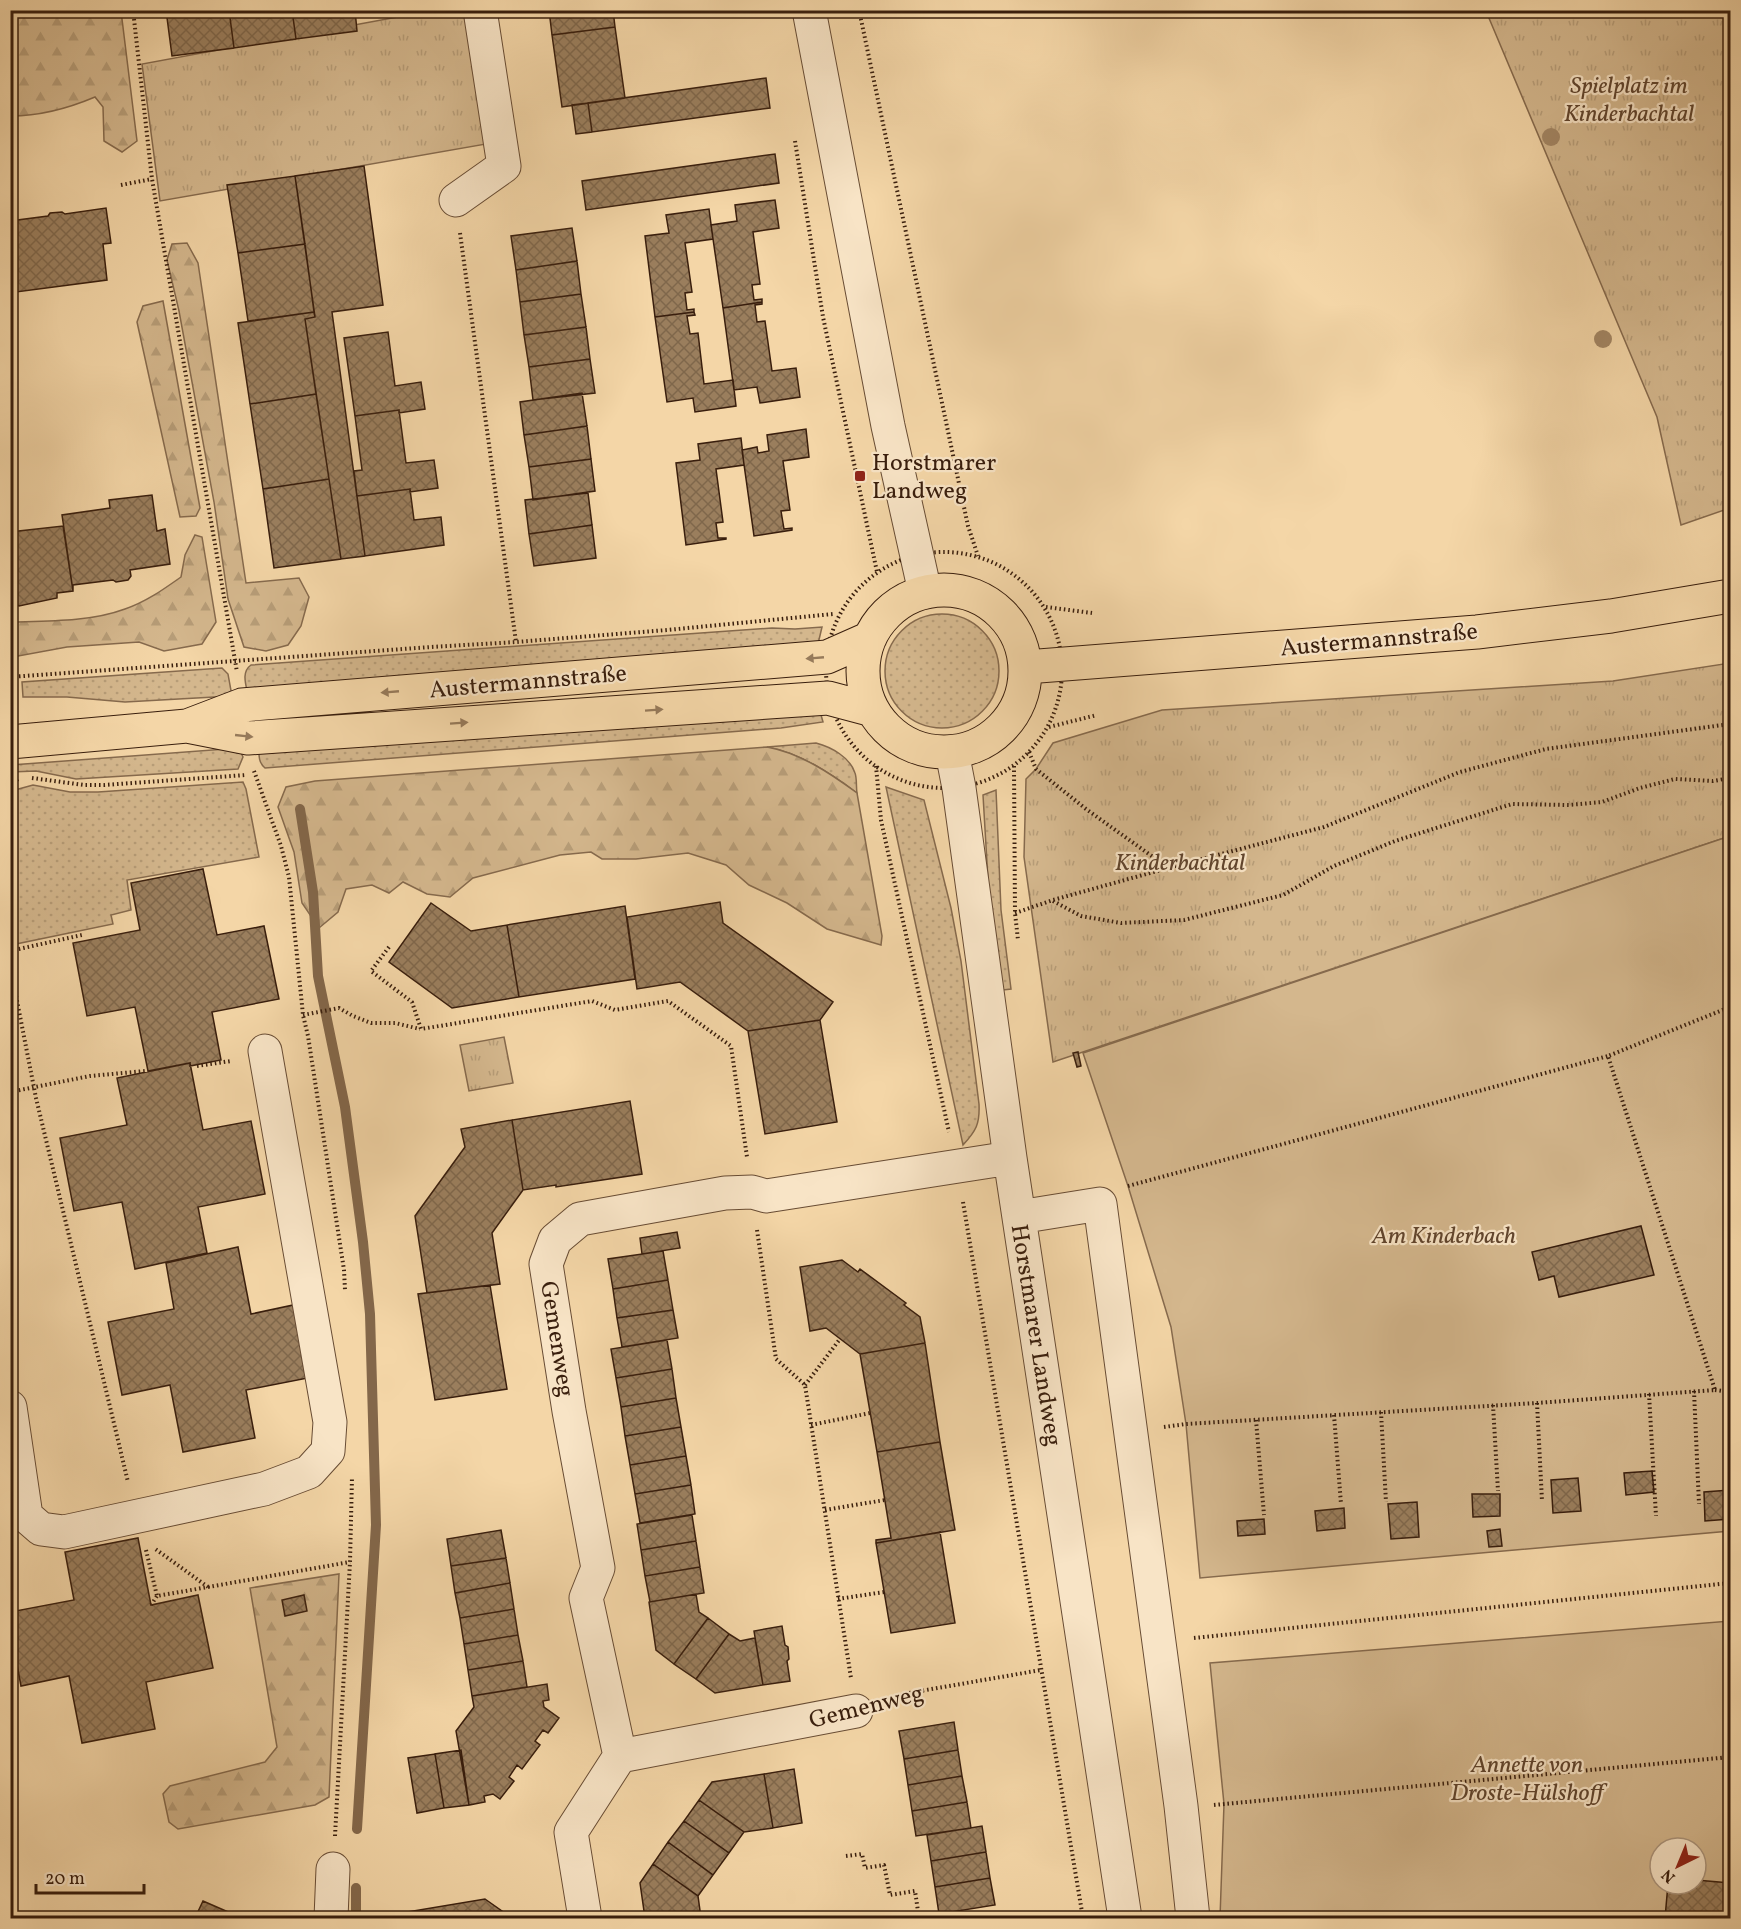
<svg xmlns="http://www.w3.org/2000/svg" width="1741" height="1929" viewBox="0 0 1741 1929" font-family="Vollkorn,serif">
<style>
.grass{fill:url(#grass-dots);stroke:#866a4d;stroke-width:1.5}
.forest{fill:url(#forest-firs);stroke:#866a4d;stroke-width:1.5}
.park{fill:url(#park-tufts);stroke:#866a4d;stroke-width:1.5}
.garden{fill:#d4b78d;stroke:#866a4d;stroke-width:1.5;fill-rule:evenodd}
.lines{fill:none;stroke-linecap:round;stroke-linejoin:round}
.stream{stroke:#83674a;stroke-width:10}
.building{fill:url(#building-cross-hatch);stroke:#391e0d;stroke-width:1.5}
.minor-casing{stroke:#684c34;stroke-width:35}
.major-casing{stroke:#391e0d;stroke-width:35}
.path{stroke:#391e0d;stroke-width:4;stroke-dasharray:1.5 3;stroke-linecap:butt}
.minor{stroke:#f8e4c6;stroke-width:33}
.major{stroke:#f4d6a7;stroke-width:33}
.tree{fill:#a38664}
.oneway{fill:#967a5a}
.poi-dot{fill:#8f2418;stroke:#f8e4c6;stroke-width:2}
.labels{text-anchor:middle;stroke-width:4.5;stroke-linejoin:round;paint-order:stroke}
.park-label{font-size:24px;font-style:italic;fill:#60442d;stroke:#f8e4c6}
.poi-label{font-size:24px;fill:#391e0d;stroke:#f8e4c6;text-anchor:start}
.street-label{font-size:24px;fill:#391e0d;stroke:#f8e4c6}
</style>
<defs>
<pattern id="grass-dots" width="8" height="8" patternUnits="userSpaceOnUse" patternTransform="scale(1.5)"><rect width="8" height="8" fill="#d4b78d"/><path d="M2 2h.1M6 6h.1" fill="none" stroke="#b79d78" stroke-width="1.8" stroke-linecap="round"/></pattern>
<pattern id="forest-firs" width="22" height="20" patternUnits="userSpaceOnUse" patternTransform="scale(1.5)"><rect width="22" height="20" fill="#d4b78d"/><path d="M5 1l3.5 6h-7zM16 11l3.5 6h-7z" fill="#b79d78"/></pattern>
<pattern id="park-tufts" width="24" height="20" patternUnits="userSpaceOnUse" patternTransform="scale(1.5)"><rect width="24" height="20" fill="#d4b78d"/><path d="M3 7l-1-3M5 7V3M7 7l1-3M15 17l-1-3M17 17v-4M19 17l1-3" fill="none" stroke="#b79d78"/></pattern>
<pattern id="building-cross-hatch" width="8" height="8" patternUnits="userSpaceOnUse" patternTransform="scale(1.5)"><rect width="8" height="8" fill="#9a7e5d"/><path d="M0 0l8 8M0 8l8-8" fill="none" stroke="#7f674b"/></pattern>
</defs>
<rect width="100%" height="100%" fill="#f4d6a7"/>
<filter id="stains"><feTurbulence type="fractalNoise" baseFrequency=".00333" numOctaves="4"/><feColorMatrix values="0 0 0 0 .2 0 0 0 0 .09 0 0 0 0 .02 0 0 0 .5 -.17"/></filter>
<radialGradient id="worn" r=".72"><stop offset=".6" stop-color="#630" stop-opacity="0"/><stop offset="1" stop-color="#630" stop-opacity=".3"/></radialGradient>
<!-- grass -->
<path class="grass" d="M885 671a57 57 0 1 1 114 0a57 57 0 1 1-114 0Z
M822,627L818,644L248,695C246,685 241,672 251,665L772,628L795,629Z
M222,668L228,674L232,696L125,702L67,697H23L22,682Z
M819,708L823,722L781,728L265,768C258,762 259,755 259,747Z
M816,743C831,747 850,757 855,773C857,778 856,787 857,793C830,773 800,753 767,747Z
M239,748L243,757L238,769L76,779L36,771L11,772V765Z
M243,782L246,789L259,857L127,880L131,910L111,915L113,924L11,945L10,794L15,790L33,785L70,792H98Z
M886,787L924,800L951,908L961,961L979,1104C980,1124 976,1131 963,1145Z
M996,790L1001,910L1011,989L1003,990L990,914L983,795Z"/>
<!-- forest -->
<path class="forest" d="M11,10L121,11L137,141L122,152L104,141L103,107L95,97C69,108 39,116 11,116Z
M187,243L198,263L246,583L299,578L309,597L301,626L288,645L266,651L244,647L228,599L214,502L179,311L167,260L172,244Z
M163,301L200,508L196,516L180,517L137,322L143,306Z
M195,535L202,537L216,622L202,644L164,651L139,642L67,647L13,657L11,653V622C48,621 90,622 125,609C146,602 164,589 181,577L185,555Z
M767,747C800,753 830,773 857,793L882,936L881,945L827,929L787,903L749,885L726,865L688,853L636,859H602L591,852L560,855L473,878L450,897L427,894L403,882L389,893L372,885L346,889L338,912L319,928L302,903L294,852L278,807L286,787L315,781Z
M339,1574L329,1797L315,1805L178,1829L169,1822L163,1794L170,1786L265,1762L277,1747L250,1588Z"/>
<!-- park -->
<path class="park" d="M430,11H474L492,143L160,201L142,64Z
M1486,11H1730V508L1681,525L1657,417Z
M1730,663V836L1053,1062L1024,857L1026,779L1036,769L1053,743L1162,710L1613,681Z
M504,1037L513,1083L469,1091L460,1045Z"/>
<!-- garden -->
<path class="garden" d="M1730,836V1531L1200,1578L1186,1424L1171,1327L1128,1186L1083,1053Z
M1730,1621V1918H1220L1224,1804L1210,1663ZM1660,1848H1696V1884H1660Z"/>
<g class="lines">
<!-- stream -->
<path class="stream" d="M300,809L313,892L318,976L345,1107L363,1242L370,1314L376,1525L357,1829
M356,1918V1888"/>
</g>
<!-- building -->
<path class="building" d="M166,10H197L198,14L229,10L234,48L172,56Z
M229,10H292L296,39L234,48Z
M292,10H355L357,31L296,39Z
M549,10H613L615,27L552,35Z
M615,27L625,98L562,107L552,35Z
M766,78L770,108L592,132L588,103Z
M588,103L592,132L576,134L572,105Z
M775,154L779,183L586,210L582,181Z
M364,166L383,305L332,312L365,556L341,559L305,319L315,317L295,176Z
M295,176L305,244L238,253L227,185Z
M775,200L779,228L753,232L760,284L752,285L754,300L762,299V302L723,308L711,225L737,221L735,205Z
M106,208L111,243L103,244L107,280L16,292L10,248V221L48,216L50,213L62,212L65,214Z
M709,209L713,239L685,243L692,292L685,293L687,310L694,309V312L655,317L645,236L669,233L666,215Z
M572,228L577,261L516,270L511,236Z
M305,244L314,312L248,321L238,253Z
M10,248L14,282H10Z
M577,261L581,294L520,302L516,270Z
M581,294L586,327L524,335L520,302Z
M762,302V304L755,305L757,322L765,321L772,371L796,368L800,397L760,403L757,387L734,390L723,308Z
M314,312L315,317L305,319L316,394L250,404L238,323Z
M694,312L695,315L687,316L690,334L698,333L704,384L733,380L736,406L695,412L693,398L667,402L655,317Z
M586,327L590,359L529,367L524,335Z
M388,332L395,386L421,382L425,409L399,413V410L355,416L344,338Z
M590,359L595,393L533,400L529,367Z
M582,393L587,426L524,435L520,402Z
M316,394L329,479L263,489L250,404Z
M399,410L406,463L434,460L438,488L410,492V489L357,496L354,471L362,470L355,416Z
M587,426L591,459L529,467L524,435Z
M806,429L809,457L783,461L790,510L781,511L784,529L792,528V530L754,536L742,450L757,447L758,453L769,451L767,435Z
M741,438L744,465L716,469L723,522L716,523L718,538H726V539L686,545L676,463L700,460L698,444Z
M591,459L595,491L533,500L529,467Z
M329,479L341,559L274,568L263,489Z
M410,489L414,520L441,517L444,545L365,556L357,496Z
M588,493L592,525L529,534L525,500Z
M152,495L157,531L165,529L170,564L130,570L131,576L128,580L116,582L113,580L73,585V591L62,515L110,508L109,500Z
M592,525L596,558L534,566L529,534Z
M63,526L73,591L57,593V598L19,606L16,604H10V532Z
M203,869L217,935L264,926L279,999L212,1012L221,1060L190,1066V1063L148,1071L135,1007L87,1016L73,943L140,930L131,883Z
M720,902L723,923L833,1002L820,1020L748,1031L680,982L637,989L627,917Z
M431,903L471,931L507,925L519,997L452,1008L389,962Z
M625,906L635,979L519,997L507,925Z
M820,1020L837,1122L765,1134L748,1031Z
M1078,1052L1081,1066L1077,1067L1073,1053Z
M190,1063L203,1130L251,1121L265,1194L198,1207L207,1253L135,1269L122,1202L74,1211L60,1138L127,1125L117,1078Z
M630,1101L642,1174L556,1187V1185L523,1190L512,1120Z
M512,1120L523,1190L492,1233L500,1284L427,1293L415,1216L465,1147L461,1129Z
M1641,1226L1654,1275L1559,1297L1554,1276L1539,1280L1532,1252Z
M677,1232L680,1248L642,1254L640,1238Z
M238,1247L251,1314L298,1304L313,1377L246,1390L255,1438L183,1452L170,1385L122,1395L108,1322L174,1309L166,1263Z
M663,1251L668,1280L613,1289L608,1259Z
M842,1260L858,1272L860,1269L906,1303L904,1305L920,1317L925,1343L860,1354L826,1328L810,1331L800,1267Z
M668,1280L673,1310L617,1318L613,1289Z
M490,1285L507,1389L435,1400L418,1294Z
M673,1310L678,1338L622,1347L617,1318Z
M667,1340L672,1369L616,1378L611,1349Z
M925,1343L940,1442L877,1452L860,1354Z
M672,1369L676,1398L621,1407L616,1378Z
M676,1398L681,1427L625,1436L621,1407Z
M681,1427L686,1456L630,1465L625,1436Z
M940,1442L955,1530L876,1543V1540L891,1538L877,1452Z
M686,1456L691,1485L635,1494L630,1465Z
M1652,1471L1654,1492L1626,1495L1624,1473Z
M1578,1478L1581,1511L1553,1513L1551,1480Z
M691,1485L695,1514L640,1523L635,1494Z
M1730,1490V1519L1705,1521L1704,1492Z
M1472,1494H1500V1516L1473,1517Z
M1417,1502L1419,1537L1391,1539L1388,1504Z
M1344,1508L1345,1528L1317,1531L1315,1511Z
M692,1515L696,1541L641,1550L637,1524Z
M1264,1519L1265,1534L1238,1536L1237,1521Z
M1500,1529L1502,1546L1489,1547L1487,1531Z
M501,1530L506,1558L451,1566L447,1539Z
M940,1532L955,1623L891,1633L876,1543Z
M138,1538L151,1605L198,1595L213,1668L146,1682L155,1729L82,1743L69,1676L21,1686L10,1628V1612L74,1600L65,1552Z
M696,1541L700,1567L645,1576L641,1550Z
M506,1558L510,1583L455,1593L451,1566Z
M700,1567L704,1593L650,1602L645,1576Z
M510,1583L514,1609L460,1618L455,1593Z
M696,1594L699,1612L708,1618L674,1664L656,1650L649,1602Z
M304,1595L307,1611L285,1616L282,1600Z
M514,1609L518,1635L464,1644L460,1618Z
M708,1618L729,1634L696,1679L674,1664Z
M782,1626L785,1645L788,1647L789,1659L787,1661L790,1681L763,1685L754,1631Z
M729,1634L740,1641L755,1638L763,1685L715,1693L696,1679Z
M518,1635L523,1661L468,1670L464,1644Z
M523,1661L527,1687L472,1696L468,1670Z
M547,1684L549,1700L543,1701L544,1707L559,1718L548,1733L543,1730L535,1741L540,1745L522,1769L517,1765L509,1777L514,1781L500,1799L493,1794L484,1796L485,1802L469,1805L456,1731L474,1707L472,1696Z
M954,1722L958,1750L904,1759L899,1731Z
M461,1750L469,1805L444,1808L435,1754Z
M958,1750L962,1776L908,1785L904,1759Z
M435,1754L444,1808L417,1813L408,1758Z
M794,1769L802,1823L773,1828L764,1774Z
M764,1774L773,1828L744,1832L699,1800L712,1782Z
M962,1776L967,1802L912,1811L908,1785Z
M699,1800L744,1832L729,1853L684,1821Z
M967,1802L971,1828L916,1836L912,1811Z
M684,1821L729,1853L713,1875L668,1842Z
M982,1826L986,1852L931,1861L927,1835Z
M668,1842L713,1875L698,1896L653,1864Z
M986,1852L990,1878L935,1887L931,1861Z
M653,1864L698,1896L701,1918H645L640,1883Z
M990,1878L995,1905L939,1914L935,1887Z
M1696,1880L1730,1883V1918H1665L1668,1884H1696Z
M485,1899L512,1918H384L383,1916Z
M203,1901L242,1918H195Z"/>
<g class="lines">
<!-- minor casing -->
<g class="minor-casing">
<path id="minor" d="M809,10L888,426L925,592
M456,200L504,166L480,10
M952,752L959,788L1010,1158L1125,1918
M1019,1217L1100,1204L1181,1806L1193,1918
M10,1407L26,1516L41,1529L64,1532L264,1489L309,1472L328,1451L330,1422L265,1051
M620,1756L856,1711
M331,1918L333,1869
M585,1918L571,1832L620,1756L586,1598L598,1568L569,1411L546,1264L555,1240L580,1219L725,1193L752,1192L766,1196L1010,1158"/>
</g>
<!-- major casing -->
<g class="major-casing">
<path id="major" d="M863 671a81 81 0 1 1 162 0a81 81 0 1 1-162 0Z
M1026,667L1477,632L1611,616L1730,596
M187,726L242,705L827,657L870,638
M10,742L187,726L248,738L828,698L873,710"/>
</g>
<!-- path -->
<path class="path" d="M133,10L152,179L237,672
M859,10L968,526L978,556
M795,141L823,317L877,572
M121,185L152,179
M460,233L516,642
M826 670a118 118 0 1 1 236 0a118 118 0 1 1-236 0Z
M1046,607L1092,613
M10,677L431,647L516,642L667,630L833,614
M1049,727L1097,715
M1029,752L1036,769L1086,809L1167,867
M876,766L881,820L949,1132
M1014,766L1015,913L1018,940
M254,771L281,846L289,877L303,1015L308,1036L344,1270L345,1290
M32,778L84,785H104L246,775
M10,786L20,777
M1053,901L1081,916L1121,923L1184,920L1283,895L1334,866L1395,841L1512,804L1569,805L1602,802L1640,788L1675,779L1713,781L1730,778
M1015,913L1053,900L1168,868L1324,827L1460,772L1546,749L1730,724
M389,947L371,971L412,1002L421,1029L592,1001L615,1010L668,1001L731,1046L747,1157
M10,951L82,935
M10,965L36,1098L128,1482
M303,1015L339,1008L353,1016L371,1023H395L420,1029
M197,1066L231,1061
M10,1092L90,1076L145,1071
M1128,1186L1608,1056
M963,1202L1083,1918
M757,1230L776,1359L805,1385L851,1678
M805,1385L840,1339
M1715,1390L1730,1392
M1694,1391L1699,1504
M1649,1394L1656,1516
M1537,1403L1542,1501
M1493,1405L1498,1491
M1381,1412L1386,1502
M1334,1415L1341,1504
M1256,1420L1264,1515
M811,1425L870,1413
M1164,1427L1186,1424L1537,1403L1715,1390L1608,1056L1730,1007
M825,1510L885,1500
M146,1550L157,1596L208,1587L154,1548
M208,1587L350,1562
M838,1599L884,1592
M151,1605L157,1596
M1194,1638L1730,1583
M888,1700L909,1693L1041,1670
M1214,1805L1730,1757
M335,1836L350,1562L352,1477
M846,1856L862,1854L865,1868L884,1865L890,1895L915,1891L919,1918"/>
<!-- minor -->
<use href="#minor" class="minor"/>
<!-- major -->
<use href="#major" class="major"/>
</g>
<!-- trees -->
<g class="tree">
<circle cx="1551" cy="137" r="9"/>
<circle cx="1603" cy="339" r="9"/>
</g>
<!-- one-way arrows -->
<defs><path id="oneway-solid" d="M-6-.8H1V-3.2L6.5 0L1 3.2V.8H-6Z" transform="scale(1.5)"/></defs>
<g class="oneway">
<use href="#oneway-solid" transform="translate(815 658) rotate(175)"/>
<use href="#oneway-solid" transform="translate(390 692) rotate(175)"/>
<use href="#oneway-solid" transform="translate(654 710) rotate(-4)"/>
<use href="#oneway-solid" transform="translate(459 723) rotate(-4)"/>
<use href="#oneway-solid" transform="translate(244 736) rotate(6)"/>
</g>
<!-- markers -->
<rect class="poi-dot" x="854" y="470" width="12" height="12" rx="3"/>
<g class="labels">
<!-- park labels -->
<g class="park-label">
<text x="1629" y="93">Spielplatz im<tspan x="1629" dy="28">Kinderbachtal</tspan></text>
<text x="1180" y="870">Kinderbachtal</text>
<text x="1444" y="1243">Am Kinderbach</text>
<text x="1527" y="1772">Annette von<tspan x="1527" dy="28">Droste-Hülshoff</tspan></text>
</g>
<!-- poi labels -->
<g class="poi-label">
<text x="872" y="470">Horstmarer<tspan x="872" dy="28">Landweg</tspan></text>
</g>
<!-- street labels -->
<g class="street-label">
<text transform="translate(1379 639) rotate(-5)" y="8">Austermannstraße</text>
<text transform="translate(528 681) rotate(-5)" y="8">Austermannstraße</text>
<text transform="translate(1037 1335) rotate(81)" y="8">Horstmarer Landweg</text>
<text transform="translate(558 1339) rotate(81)" y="8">Gemenweg</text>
<text transform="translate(866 1706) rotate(-14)" y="8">Gemenweg</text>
</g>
</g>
<!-- margin -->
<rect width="1741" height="1929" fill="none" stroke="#f4d6a7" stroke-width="36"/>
<rect x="12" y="12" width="1717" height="1905" fill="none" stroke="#391e0d" stroke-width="3"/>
<rect x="18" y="18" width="1705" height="1893" fill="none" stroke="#391e0d" stroke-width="1.5"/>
<!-- north arrow -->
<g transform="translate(1678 1866) rotate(223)"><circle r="28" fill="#f8e4c6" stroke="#ac957c" stroke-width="1.5"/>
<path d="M0-4.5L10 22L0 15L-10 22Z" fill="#8f2418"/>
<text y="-9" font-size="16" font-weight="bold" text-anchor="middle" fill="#391e0d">N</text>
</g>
<!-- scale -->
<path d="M36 1884v9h108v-9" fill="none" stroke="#391e0d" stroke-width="3"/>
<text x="45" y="1884" font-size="18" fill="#391e0d" stroke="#f8e4c6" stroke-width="4.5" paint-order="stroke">20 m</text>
<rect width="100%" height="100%" filter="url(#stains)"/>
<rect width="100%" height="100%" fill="url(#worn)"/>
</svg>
